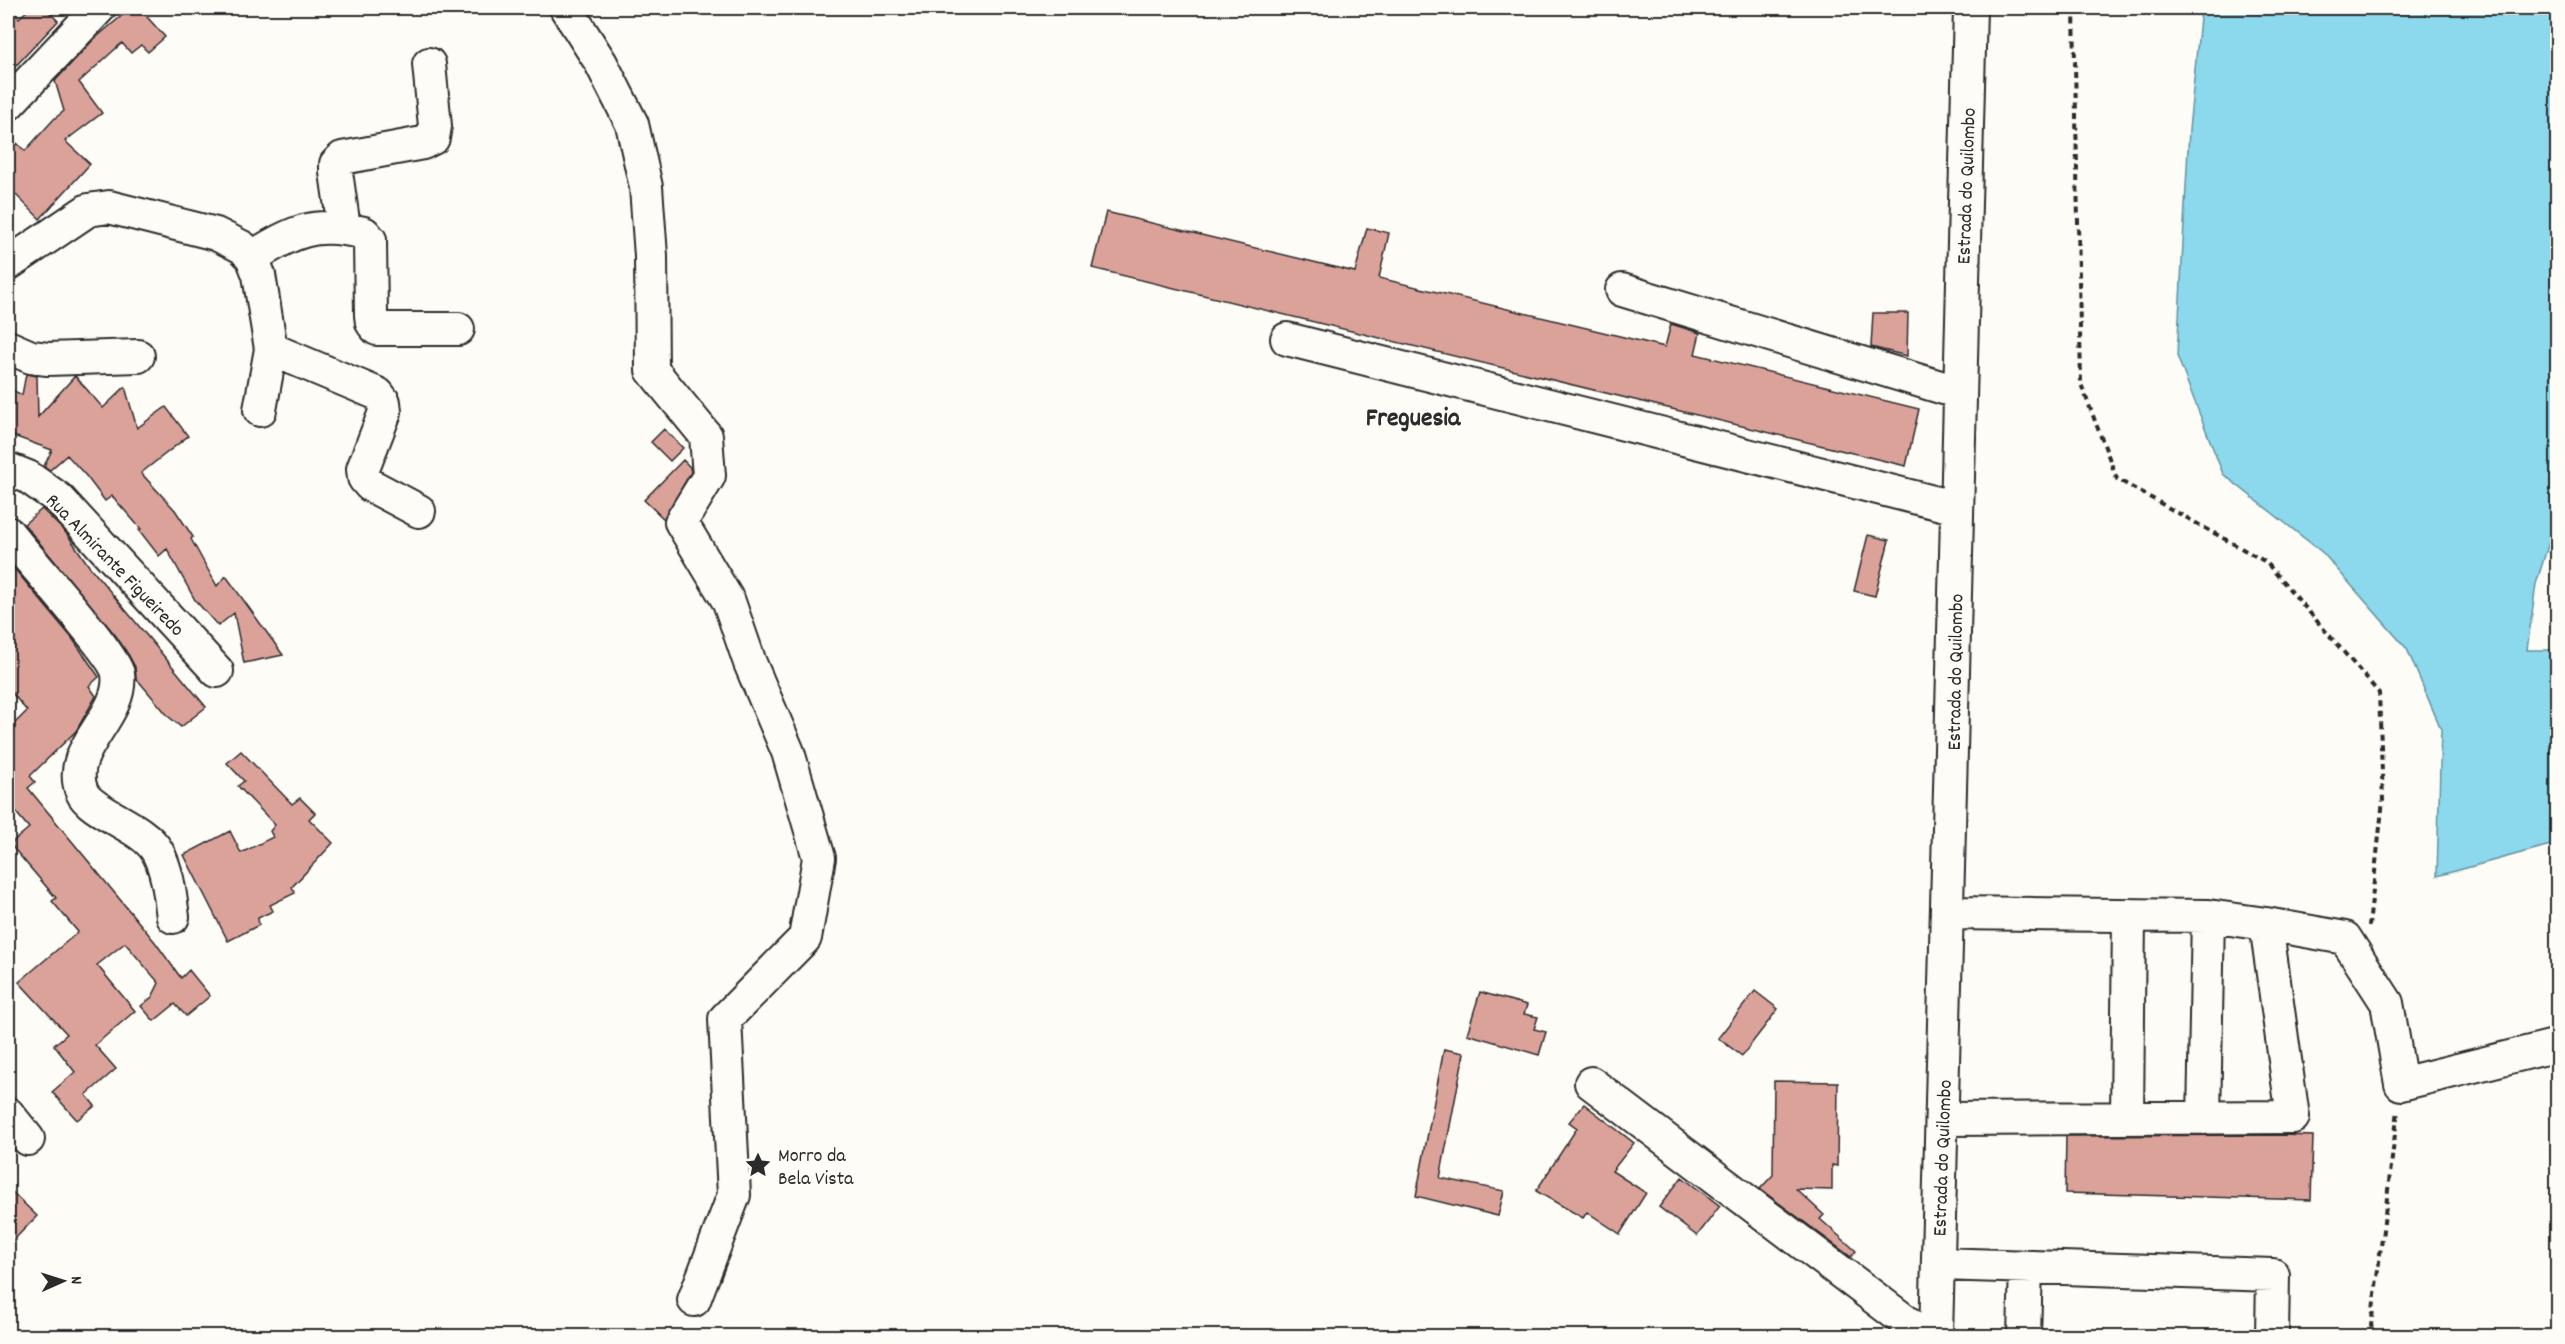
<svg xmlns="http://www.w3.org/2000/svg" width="2565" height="1344" viewBox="0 0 2565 1344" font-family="Dekko,sans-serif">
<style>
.water{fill:#8cd8ec;stroke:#65939f;stroke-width:1.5}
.building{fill:#dba29a;stroke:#2b2b2b;stroke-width:1.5}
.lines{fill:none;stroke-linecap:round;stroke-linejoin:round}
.minor-casing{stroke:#2b2b2b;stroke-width:36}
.path{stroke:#2b2b2b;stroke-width:4;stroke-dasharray:6 4.5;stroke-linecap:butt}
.minor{stroke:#fdfcf7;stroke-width:32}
.labels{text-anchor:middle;stroke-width:4.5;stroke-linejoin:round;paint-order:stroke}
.street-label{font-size:20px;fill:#2b2b2b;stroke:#fdfcf7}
.poi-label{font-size:20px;fill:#2b2b2b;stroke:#fdfcf7;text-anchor:start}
.district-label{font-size:26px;font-weight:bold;fill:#2b2b2b;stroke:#fdfcf7}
</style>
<rect width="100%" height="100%" fill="#fdfcf7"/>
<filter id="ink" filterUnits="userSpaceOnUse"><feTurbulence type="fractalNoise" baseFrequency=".0167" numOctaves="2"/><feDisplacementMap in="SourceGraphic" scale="12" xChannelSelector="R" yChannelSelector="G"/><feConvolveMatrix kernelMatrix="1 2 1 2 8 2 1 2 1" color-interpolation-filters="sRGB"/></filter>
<g filter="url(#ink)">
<!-- water -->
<path class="water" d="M2201,8H2557L2558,514L2536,584L2527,650H2557L2558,835L2554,844L2437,876L2441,729L2407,649L2323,553L2223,474L2177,356L2189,130Z"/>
<!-- building -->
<path class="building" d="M8,8L19,18L30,8H45L58,21L8,74Z
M131,8H139L165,37L148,52L141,45L131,53L122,43L79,82L102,113L65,141L90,164L40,219L8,187V154L17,143L25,151L54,119L64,111L55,81L93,40Z
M1106,212L1355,272L1367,228L1389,233L1379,278L1665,347L1671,324L1700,333L1695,354L1919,409L1906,466L1092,268Z
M1873,313H1908L1907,356L1871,347Z
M26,374L37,376L38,417L75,376L103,408L125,387L137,428L166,407L188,436L141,473L175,510L193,537L191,539L217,586L226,576L283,655L244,663L234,613L218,626L195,600L167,549L159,556L139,530L141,529L112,496L105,501L87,477L67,455L50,470L44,466L52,450L8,434V388L22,395Z
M664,429L683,448L670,461L651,442Z
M683,460L690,467L691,472L664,519L644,500Z
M42,509L67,534L89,566L206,707L181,727L169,717L136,678L135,667L129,656L116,636L24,524Z
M1868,535L1889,540L1875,596L1854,591Z
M8,561L72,638L99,677L89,686L96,696L76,731L30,776L35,782L28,788L155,942L181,978L189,970L210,996L186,1016L175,1004L154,1021L141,1006L152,997L159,983L125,943L97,965L135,1011L95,1045L116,1069L86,1095L95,1106L77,1120L52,1092L75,1072L54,1045L67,1034L19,982L78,932L52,901L56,898L10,844L29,828L8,803V730L27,711L8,688Z
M241,751L292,804L300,798L315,813L309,819L333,843L292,887L295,893L270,905L273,911L258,918L259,925L228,941L184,855L230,831L241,853L273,837L270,831L275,825L238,786L244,781L227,763Z
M1755,991L1778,1009L1742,1056L1718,1038Z
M1480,992L1527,1005L1524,1014L1538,1017L1534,1029L1546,1032L1539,1055L1467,1034Z
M1444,1049L1464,1053L1440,1178L1504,1191L1498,1216L1416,1196Z
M1774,1081L1838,1082L1837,1166L1832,1165V1190L1796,1189L1824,1215L1820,1219L1856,1251L1851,1257L1760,1189L1773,1175Z
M1584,1104L1634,1143L1612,1171L1646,1193L1620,1234L1587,1212L1583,1218L1536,1191L1577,1128L1569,1122Z
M2282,1135L2313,1136L2311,1200L2065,1193L2066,1136Z
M1682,1177L1720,1206L1697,1236L1659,1207Z
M8,1188L37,1216L8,1246Z"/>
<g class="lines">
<!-- minor casing -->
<g class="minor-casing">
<path id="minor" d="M566,8L601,63L632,124L646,187L651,256L652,370L706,436L709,476L681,522L729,602L750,663L788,752L819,858L805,938L725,1019L734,1195L694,1300
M8,104L99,8
M344,228L336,172V164L342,158L423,143L433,138L435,126L429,64
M252,257C294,232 313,220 364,233L370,240L371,315L372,323L377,329H458
M8,264L88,210L109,207L216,234L242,247L252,257L259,275L271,349L260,410
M1622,290L1960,393
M1287,339L1957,508
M8,347L31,357L48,359L138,356
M271,349L378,394L384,402L385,412L363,469L364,478L370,485L419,511
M8,469L28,477L59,499L217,671
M8,533C25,555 115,655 118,674C124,717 64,749 82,792C91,813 143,826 157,851C168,871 170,895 173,917
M2266,924L2345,938L2387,1003L2401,1084L2558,1045
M1591,1083L1925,1336
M8,1114L28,1139
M2127,1118L2129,915
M2204,1118L2208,916
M1942,1119L2293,1117L2266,924L2208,916L1948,913
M1939,1264L2273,1275L2272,1336
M1936,1336L1970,8
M2024,1336L2026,1267"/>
</g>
<!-- path -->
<path class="path" d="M2074,8L2081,384L2117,479L2266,562L2379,693L2383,800L2369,926
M2370,1336L2371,1326
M2379,1336L2371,1326L2398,1110"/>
<!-- minor -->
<use href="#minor" class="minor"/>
</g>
</g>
<!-- icons -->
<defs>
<g id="sight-bare" transform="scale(2.07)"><path d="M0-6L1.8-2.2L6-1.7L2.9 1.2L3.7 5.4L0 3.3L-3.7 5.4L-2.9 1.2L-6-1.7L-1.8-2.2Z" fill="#2b2b2b" stroke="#fdfcf7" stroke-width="2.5" paint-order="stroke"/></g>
</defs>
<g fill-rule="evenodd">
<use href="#sight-bare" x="758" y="1165"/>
</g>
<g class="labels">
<!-- street labels -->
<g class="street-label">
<text transform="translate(1965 186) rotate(-88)" y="7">Estrada do Quilombo</text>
<text transform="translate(116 564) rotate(46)" y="7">Rua Almirante Figueiredo</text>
<text transform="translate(1954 672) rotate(-89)" y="7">Estrada do Quilombo</text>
<text transform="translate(1941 1158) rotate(-88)" y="7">Estrada do Quilombo</text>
</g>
<!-- poi labels -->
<g class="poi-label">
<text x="778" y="1161">Morro da<tspan x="778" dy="23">Bela Vista</tspan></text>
</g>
<!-- district labels -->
<g class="district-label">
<text x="1413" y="425">Freguesia</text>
</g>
</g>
<!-- margin -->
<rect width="2565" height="1344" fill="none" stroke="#fdfcf7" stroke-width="30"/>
<rect x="15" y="15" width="2535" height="1314" fill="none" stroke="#2b2b2b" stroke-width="2" filter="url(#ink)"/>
<!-- north arrow -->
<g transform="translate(63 1281) rotate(87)" stroke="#fdfcf7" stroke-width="4.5" paint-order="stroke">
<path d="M0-4.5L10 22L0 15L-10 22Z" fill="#2b2b2b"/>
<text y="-9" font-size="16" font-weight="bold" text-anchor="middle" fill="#2b2b2b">N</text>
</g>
</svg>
